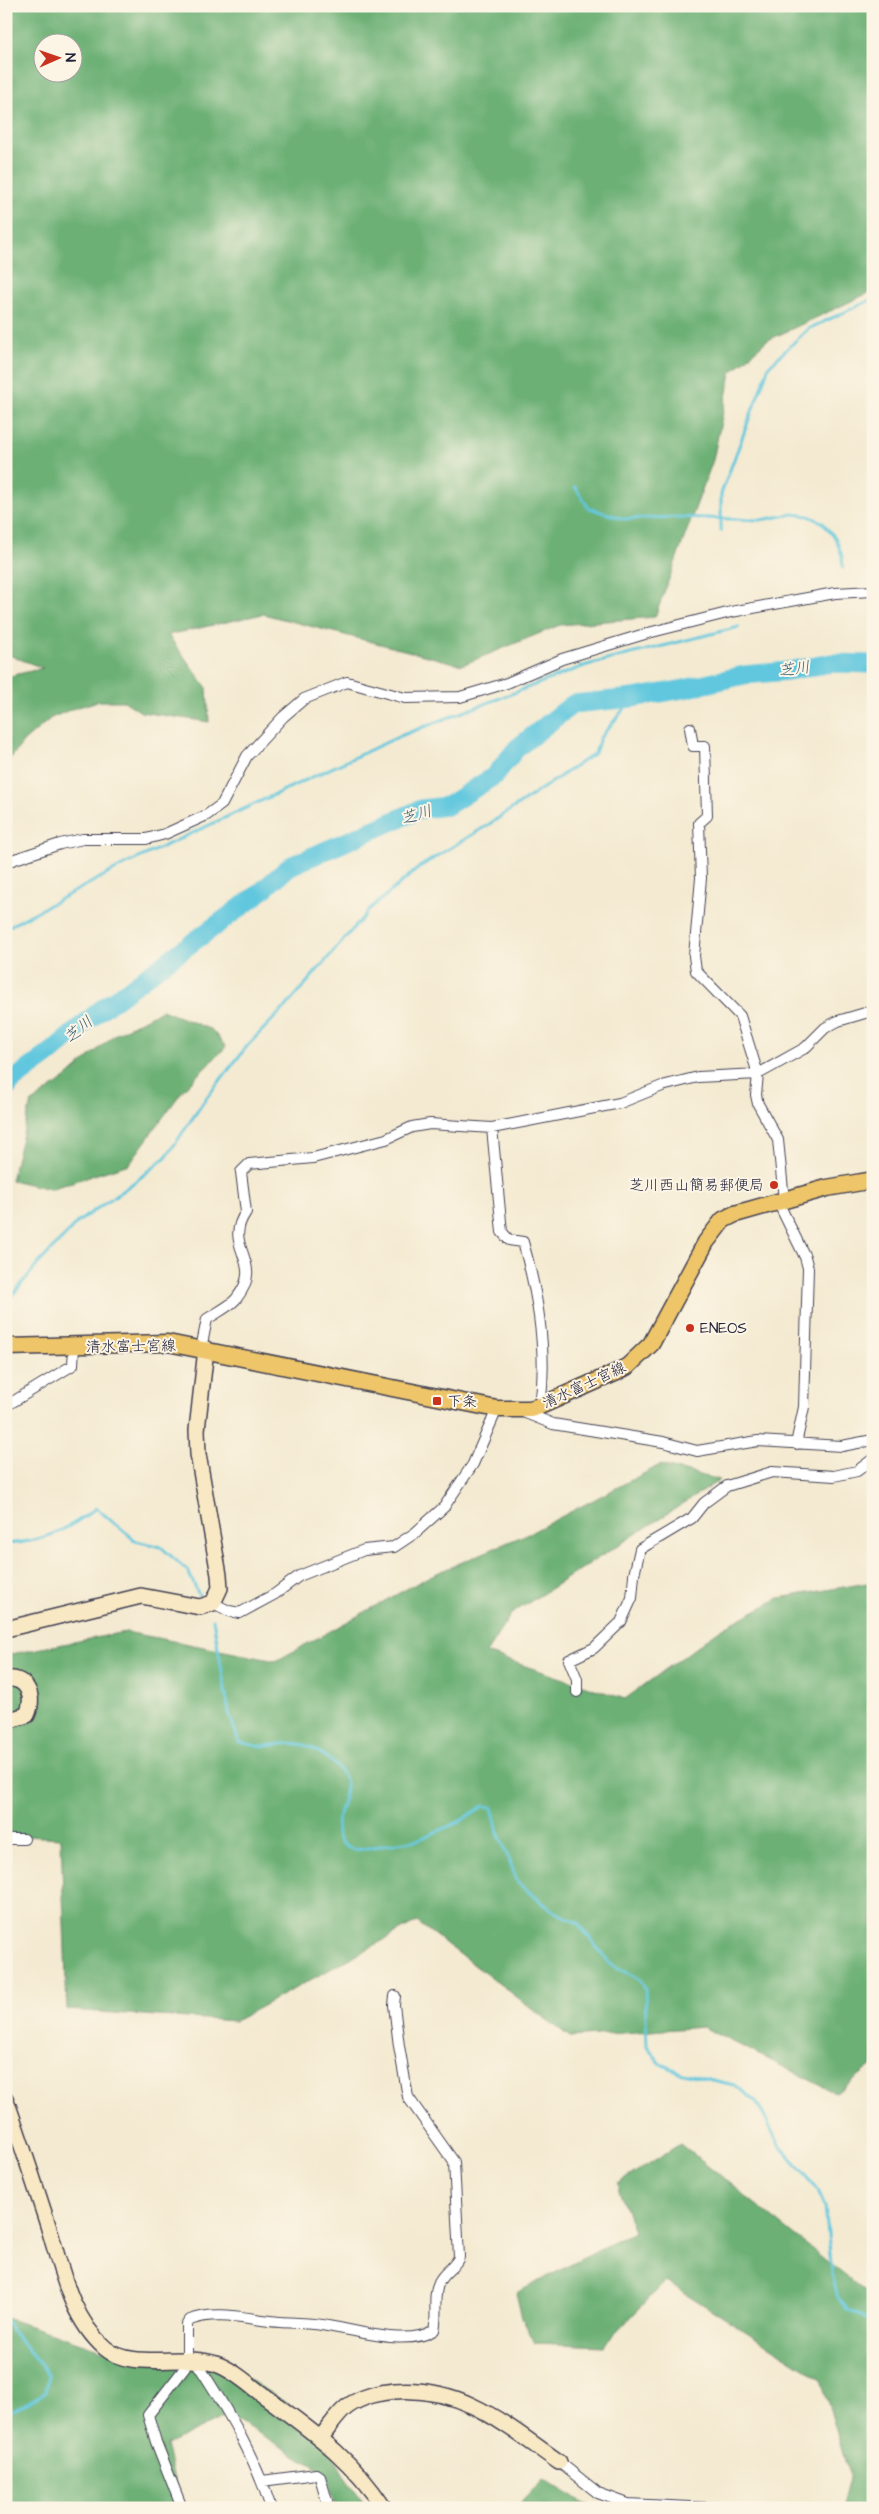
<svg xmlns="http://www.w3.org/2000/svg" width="879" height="2514" viewBox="0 0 879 2514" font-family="'Architects Daughter','Klee One',sans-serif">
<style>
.forest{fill:#6cb074;stroke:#476958;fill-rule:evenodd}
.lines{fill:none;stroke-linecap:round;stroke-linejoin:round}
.stream{stroke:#61c7de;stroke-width:3}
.river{stroke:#61c7de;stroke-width:19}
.street-casing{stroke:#424052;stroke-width:12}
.secondary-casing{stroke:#424052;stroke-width:18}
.primary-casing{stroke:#424052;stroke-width:19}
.street{stroke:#fff;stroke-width:10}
.secondary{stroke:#f8e8c3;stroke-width:15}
.primary{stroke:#eec569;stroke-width:16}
.poi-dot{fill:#c8321e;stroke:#fcf5e5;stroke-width:2}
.labels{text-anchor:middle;stroke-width:4;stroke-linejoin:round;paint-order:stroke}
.poi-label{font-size:15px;fill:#22223b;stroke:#fcf5e5;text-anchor:start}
.street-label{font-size:15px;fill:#22223b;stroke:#fcf5e5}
.water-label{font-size:16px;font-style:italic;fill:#385c74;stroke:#fcf5e5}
</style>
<rect width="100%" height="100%" fill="#fcf5e5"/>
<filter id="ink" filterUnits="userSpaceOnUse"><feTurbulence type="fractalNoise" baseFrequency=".02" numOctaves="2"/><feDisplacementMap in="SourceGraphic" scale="10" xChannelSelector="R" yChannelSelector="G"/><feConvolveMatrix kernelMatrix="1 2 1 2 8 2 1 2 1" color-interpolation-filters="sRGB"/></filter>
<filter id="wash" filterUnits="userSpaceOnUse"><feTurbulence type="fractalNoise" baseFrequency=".0096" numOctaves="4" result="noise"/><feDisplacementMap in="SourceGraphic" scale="20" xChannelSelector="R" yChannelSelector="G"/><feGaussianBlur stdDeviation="1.12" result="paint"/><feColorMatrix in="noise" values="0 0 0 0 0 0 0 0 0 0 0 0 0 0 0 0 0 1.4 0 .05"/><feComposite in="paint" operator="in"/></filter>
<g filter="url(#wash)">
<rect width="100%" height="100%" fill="#f4ead1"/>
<!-- forest -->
<path class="forest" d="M6,6H873V291L766,341L731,373L713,460L655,617L560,625L462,665L263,614L168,635L207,688L209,722L141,712L124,701H98L72,709L51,718L24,741L6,764V677L43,668L6,654ZM42,42H72V72H42Z
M162,1010L212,1030L226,1047L183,1090L129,1164L50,1189L11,1180L31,1103L67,1077L114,1035Z
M660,1465L720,1480L511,1614L486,1653L625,1699L721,1629L779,1598L873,1582V2065L836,2093L703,2027L570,2037L417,1922L235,2021L67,2010L61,1838L6,1835V1655L126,1632L276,1661L430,1576L534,1531Z
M680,2144L873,2298V2508H842L850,2478L821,2379L666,2281L603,2346L535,2343L522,2318L516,2293L634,2232L617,2184Z
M6,2318L99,2349L234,2370L314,2421L344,2475L368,2508H336L327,2474L228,2415L166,2445L181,2508H6Z
M543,2479L582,2502L598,2508H516Z"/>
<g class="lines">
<!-- stream -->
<path class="stream" d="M575,487L589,508L624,519L676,517L761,520L793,514L809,516L822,522L836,539L842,556L843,568
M721,531V494L769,366L808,329L873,299
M6,928L126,864L400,736L587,665L739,627
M6,1303L38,1264L78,1222L136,1181L166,1157L207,1097L248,1045L290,1002L371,908L421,866L488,825L595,753L600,738L633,698
M6,1544C42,1542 68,1530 96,1508L136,1541L161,1547L188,1571L199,1595
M213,1619L229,1713L239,1742C245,1743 251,1745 258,1746C272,1747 290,1740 304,1745C319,1750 343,1767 346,1783C349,1800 318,1840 355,1850L417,1840L459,1822L483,1806L492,1807L498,1832L518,1883L553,1911L578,1923L609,1963L641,1980L645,1989L647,2046L661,2064L683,2073L734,2085L756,2101L780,2146L817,2188L825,2206L832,2273L838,2298L848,2310L873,2322
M6,2320L11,2330L49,2375L46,2392L6,2415"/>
<!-- river -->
<path class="river" d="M6,1090L11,1082L49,1054L99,1011L256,896L290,866L421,809L447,806L494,776L517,748L573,704L633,698L684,689L744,675L788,671L831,663L873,664"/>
</g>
</g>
<g filter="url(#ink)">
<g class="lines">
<!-- street casing -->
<g class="street-casing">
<path id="street" d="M690,728L693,746H705L707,816L699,823L701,878L694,956L696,971L740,1016L758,1074L756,1095L758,1104L778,1140L784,1200
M6,862L60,844L83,839H146L165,834L207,815L222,804L247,756L283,717L304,699L347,682L405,698L460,697L507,683L562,659L648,633L731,612L835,593L873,591
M492,1128L502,1232L509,1240L523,1242C538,1295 548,1351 540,1406
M778,1202L805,1257L808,1268L804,1407L796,1444
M201,1349L207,1319C216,1313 229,1307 236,1299C267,1261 221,1248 246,1212L241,1172L249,1164L313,1158L386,1139L412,1127L430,1124L492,1128L620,1103L662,1086L698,1077L758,1074L805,1048L825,1028L838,1021L865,1013L873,1008
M6,1406L73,1365L74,1347
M523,1412L553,1424L663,1442L697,1451L758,1441L842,1446L873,1440
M213,1603L229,1611L240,1613L275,1594L299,1576L364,1550L394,1547L415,1533L444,1507L473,1464L497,1409
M577,1692V1679L569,1660L594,1648L621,1622L632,1598L634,1575L640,1549L692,1518L704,1503L727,1486L772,1472L834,1476L857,1471L873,1459
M6,1839H24
M195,2360C227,2409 253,2452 271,2508
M559,2462L598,2493L628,2504L712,2508
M262,2481L316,2474L320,2477L329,2508
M182,2508L156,2442L148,2415L184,2369L187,2359V2324L190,2320C219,2309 250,2320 280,2322C294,2323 309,2323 322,2325C352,2329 408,2348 434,2330C438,2315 432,2296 439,2282C444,2271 455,2268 459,2257L454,2162L408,2097L399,2046L394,2005L395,1996"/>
</g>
<!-- secondary casing -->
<g class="secondary-casing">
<path id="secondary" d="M6,1629L141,1596L200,1607L213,1603L220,1588L219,1575L198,1454L197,1430L206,1349
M6,1679C28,1677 35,1697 27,1715L6,1721
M6,2100C20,2139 33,2179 46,2219C60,2262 69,2317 105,2348C131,2371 183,2353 216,2364C234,2370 250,2386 266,2397C314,2433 350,2457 384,2508
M321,2437C329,2428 338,2413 348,2406C361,2397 380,2392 395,2391C463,2386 507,2426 559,2462"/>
</g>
<!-- primary casing -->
<g class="primary-casing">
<path id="primary" d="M6,1347L168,1343L497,1409H530L540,1406L617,1372L628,1366L651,1344L706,1242L723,1220L735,1214L827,1188L873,1180"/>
</g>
<!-- street -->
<use href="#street" class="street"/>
<!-- secondary -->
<use href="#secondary" class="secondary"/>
<!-- primary -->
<use href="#primary" class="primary"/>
</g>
</g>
<!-- markers -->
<g class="poi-dot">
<circle cx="774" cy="1185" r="5"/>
<circle cx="690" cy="1328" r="5"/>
<rect x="432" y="1396" width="10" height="10" rx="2.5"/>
</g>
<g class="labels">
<!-- poi labels -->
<g class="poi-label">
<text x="764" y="1190" text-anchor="end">芝川西山簡易郵便局</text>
<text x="700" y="1333">ENEOS</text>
<text x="447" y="1406">下条</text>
</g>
<!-- street labels -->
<g class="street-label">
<text transform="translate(131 1346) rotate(-1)" y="5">清水富士宮線</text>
<text transform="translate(584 1385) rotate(-25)" y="5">清水富士宮線</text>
</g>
<!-- water labels -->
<g class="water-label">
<text transform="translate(794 668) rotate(-8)" y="6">芝川</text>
<text transform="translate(416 814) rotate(-17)" y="6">芝川</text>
<text transform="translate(78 1029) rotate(-40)" y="6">芝川</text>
</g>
</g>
<!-- margin -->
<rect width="879" height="2514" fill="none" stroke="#fcf5e5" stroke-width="25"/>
<!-- north arrow -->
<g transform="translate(58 58) rotate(88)"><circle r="24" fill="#fcf5e5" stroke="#a5a1a1"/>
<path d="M0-4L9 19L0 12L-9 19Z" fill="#c8321e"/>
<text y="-8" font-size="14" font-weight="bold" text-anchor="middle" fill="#22223b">N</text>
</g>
</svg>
